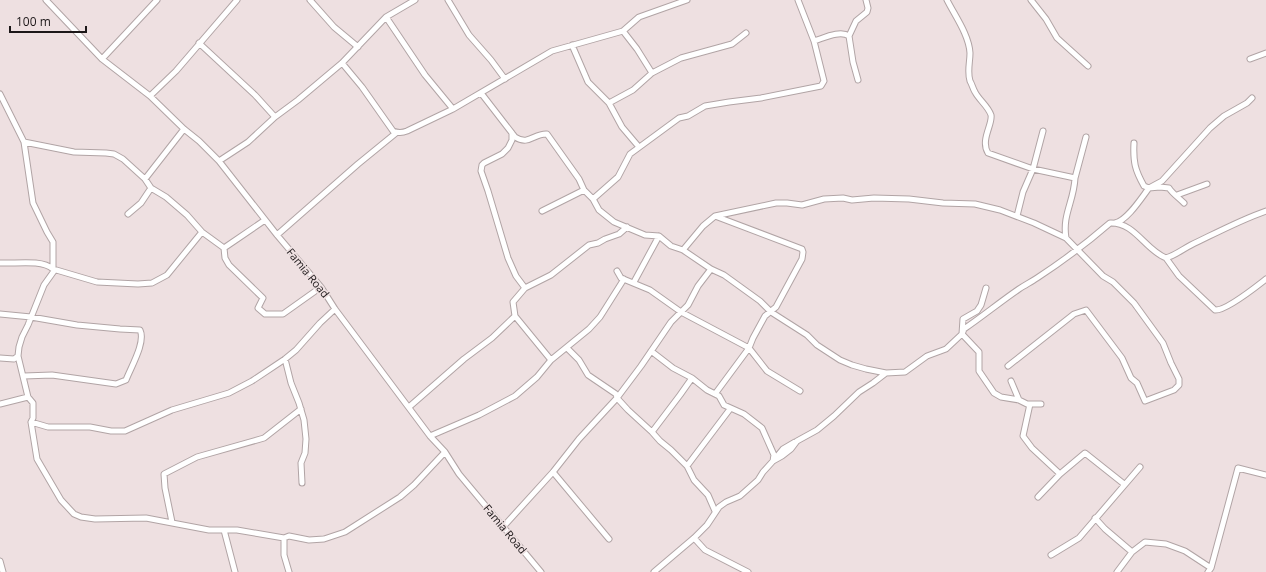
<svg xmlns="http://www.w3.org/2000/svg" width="1266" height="572" viewBox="0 0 1266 572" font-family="'Open Sans',sans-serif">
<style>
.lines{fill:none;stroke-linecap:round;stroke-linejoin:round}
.street-casing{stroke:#b1a4a5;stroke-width:7}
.street{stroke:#fff;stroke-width:5}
.labels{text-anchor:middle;stroke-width:3.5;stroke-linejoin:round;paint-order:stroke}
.street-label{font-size:11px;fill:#1c1718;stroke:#eee0e1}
</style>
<rect width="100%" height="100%" fill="#eee0e1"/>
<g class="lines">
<!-- street casing -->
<g class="street-casing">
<path id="street" d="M46,0L102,59L150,96L184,129L199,141L219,161L277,235L321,287L335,309L430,436L445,452L459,474L541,572
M310,0L334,27L358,47
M448,0L469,35L491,60L505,79
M947,0C955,16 969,35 970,53C970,63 967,71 970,81C972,84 973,89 975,92C979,100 988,106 991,115C993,124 980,140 988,153L1033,169L1075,178C1074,201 1062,215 1066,238
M1031,0L1046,19L1057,38L1088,66
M386,17L425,75L453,109
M814,41C824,38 840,30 849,36
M199,43L255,95L275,117
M572,45L588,82L609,103L622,127L639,147
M102,59L157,0
M1250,59L1266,53
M342,63L362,87L393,131C398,133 402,133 407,131L453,109L552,51L623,31L639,17L687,0
M652,73L681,58L732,44L746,33
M858,80L853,62L849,36L856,21L867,12L868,8L866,0
M481,93L515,137C529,146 534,133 547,134L579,179L584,190L593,199L599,210L614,222L645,235L659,236L671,246L683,250L711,269L724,275L760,301L771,312L807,335L817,345L840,360L852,365L866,369L886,373
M0,94L24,142L33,203L47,232L53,242V269L54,271L44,285L28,325L22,337L19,347L18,356L28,397L33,403V418L31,422L37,459L61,500L74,514L81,517L95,519L146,518L209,530H237L284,538L289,536L309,540L324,539L345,532L400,497L414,485L445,452
M150,96L176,71L237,0
M609,103L633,90L652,73L637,49L623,31
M512,133V140L508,148L502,154L484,163L482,165L481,171L488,191L508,258L516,276L525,288
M24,142L74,152L106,153L114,154L123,159L145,179L151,188L166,197L187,215L202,232L224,248L225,258L229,265L263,298L258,308L265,314H283L321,287
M1134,143C1133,162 1135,170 1144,186L1149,188L1162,181L1210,128L1224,116L1247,103L1252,98
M219,161L248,142L275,117L298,100L342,63L386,17L415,0
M1075,178L1086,137
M145,179L184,129
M1177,195L1207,184
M593,199L618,177L630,154L679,118L688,116L705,106L729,102L761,98L821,86L824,81L814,41L798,0
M542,211L584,190
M128,214L141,203L151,188
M1017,216L1023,192L1033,169L1043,131
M1115,223C1127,221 1142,197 1149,188L1160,187L1169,188C1172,193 1179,198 1184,203
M277,235L358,164L396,133
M224,248L265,220
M683,250L703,226L715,216L776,203H787L802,205L824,199L843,198L852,200L874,198L909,199L943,203L975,204L1000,210L1034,223L1066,238L1103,276L1113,282L1134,303L1163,343L1171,363L1179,379V385L1174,390L1145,401L1137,383L1131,378L1122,358L1086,310L1074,314L1008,366
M1166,258L1179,276L1215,310C1226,311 1257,286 1266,279
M0,263C15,264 41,259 53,269L97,282L138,284L152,283L167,275L202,232
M617,271L621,278L650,290L681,312L749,348L767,371L800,391
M634,282L659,236
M986,288L981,305L977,311L963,319L962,334L979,352V371L994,393L1001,397L1019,400L1027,404H1041
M0,314L31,317L77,325L120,329L140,330C146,342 131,367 126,380L116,384L52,375L24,376
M567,348L579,360L588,375L616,394L617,398L628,410L652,432L660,441L671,450L687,466L694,480L708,495L715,511
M651,351L673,368L692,378L707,390L719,396L724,405L744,414L762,428L774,455L773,461
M0,358L14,359L18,356
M285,359L291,383L299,403L304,420L306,439L305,453L301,463L302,483
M551,360L515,316L513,302L525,288L551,275L589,245L598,243L605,239L619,234L627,227
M1011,381L1019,400
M715,394L749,348L753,338L765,316L776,307L802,259L803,252L802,249L715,216
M0,404L28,397
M1030,404L1023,436L1032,448L1060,474
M409,407L464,359L492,338L515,316
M31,422L48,427H90L111,431H125L172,410L229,393L252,381L285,359L296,350L320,323L335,309
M652,432L680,395L692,378
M430,436L479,415L515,396L537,377L551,360L589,329L600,317L624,279
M774,460L783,449L795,442
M687,466L730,409
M553,472L609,539
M1038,497L1060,474L1085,453L1124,484
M1095,518L1105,529L1132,552
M172,522L165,488L164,474L197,457L264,438L301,409
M503,527L553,472L579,439L617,398L641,366L671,322L688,305L698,286L711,269
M224,530L235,572
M284,538V555L289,572
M694,538L705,550L748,572
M1051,555L1079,538L1140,467
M0,561L3,572
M654,572L694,538L707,525L719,507L726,502L740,496L758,480L763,472L773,461L782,456L791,449L797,441L817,430L834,416L859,392L873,383L886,373L905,372L927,356L946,349L962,334L964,329C983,316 1000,302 1019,289C1025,285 1031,282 1037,278C1063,261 1087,243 1110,223C1135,222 1145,250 1166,258C1176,255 1183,249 1191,245C1216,233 1240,220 1266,211
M1117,572L1132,552L1145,542L1166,544L1185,551L1211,568
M1208,572L1211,568L1238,468L1266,475"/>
</g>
<!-- street -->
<use href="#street" class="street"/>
</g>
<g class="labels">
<!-- street labels -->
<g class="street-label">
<text transform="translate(308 273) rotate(51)" y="4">Famia Road</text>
<text transform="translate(505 529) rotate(50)" y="4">Famia Road</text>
</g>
</g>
<!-- scale -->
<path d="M10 26v6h76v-6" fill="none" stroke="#1c1718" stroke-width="2"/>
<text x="16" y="26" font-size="12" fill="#1c1718" stroke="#eee0e1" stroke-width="3" paint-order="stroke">100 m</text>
</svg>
